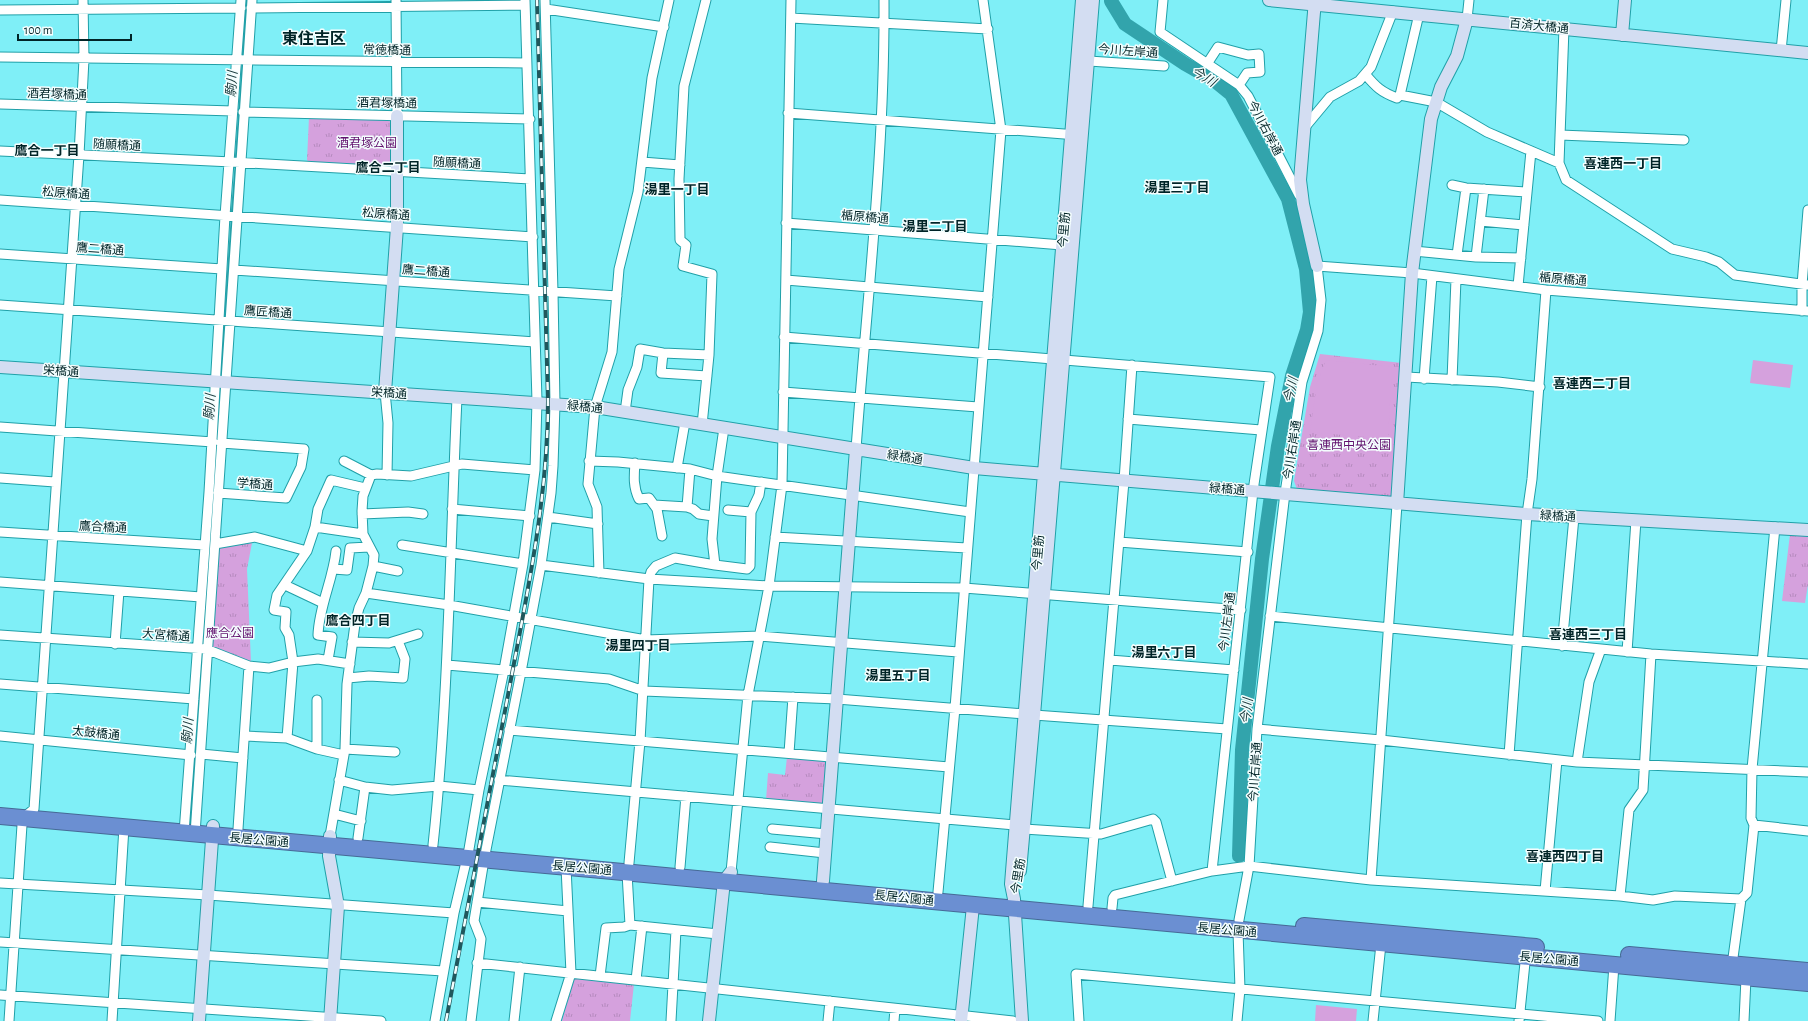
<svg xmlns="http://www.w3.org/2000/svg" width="1808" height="1021" viewBox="0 0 1808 1021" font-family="'Alegreya Sans','Noto Sans JP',sans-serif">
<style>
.park{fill:url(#park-tufts)}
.pitch{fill:#d5a1dd}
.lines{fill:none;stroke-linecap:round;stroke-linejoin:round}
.stream{stroke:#32a4ac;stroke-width:2.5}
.river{stroke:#32a4ac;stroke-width:14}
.street-casing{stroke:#20a0a8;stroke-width:11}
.secondary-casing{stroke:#20a0a8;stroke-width:14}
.highway-casing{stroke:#466a96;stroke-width:18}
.street{stroke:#fff;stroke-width:9}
.secondary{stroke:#d3ddf2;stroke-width:12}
.highway{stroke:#6b8fd2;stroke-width:16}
.rail-casing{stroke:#20575c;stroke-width:4}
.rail{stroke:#f4fefe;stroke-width:2.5;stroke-dasharray:8;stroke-linecap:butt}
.labels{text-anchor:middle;stroke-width:3;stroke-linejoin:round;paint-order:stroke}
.street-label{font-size:12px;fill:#002427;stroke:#f4fefe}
.park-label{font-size:12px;fill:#61106d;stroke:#f4fefe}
.water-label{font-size:13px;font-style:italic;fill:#153638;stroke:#f4fefe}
.neighbourhood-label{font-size:13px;font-weight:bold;fill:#002427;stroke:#f4fefe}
.district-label{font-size:16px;font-weight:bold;fill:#002427;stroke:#f4fefe}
</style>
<defs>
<pattern id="park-tufts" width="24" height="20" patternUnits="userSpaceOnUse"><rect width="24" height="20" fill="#d5a1dd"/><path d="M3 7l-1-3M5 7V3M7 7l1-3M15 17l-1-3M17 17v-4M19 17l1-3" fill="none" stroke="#b58abe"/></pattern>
</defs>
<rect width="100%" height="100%" fill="#7feff7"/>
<!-- park -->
<path class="park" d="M309,117L388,119L391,123V164L387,168L310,164L307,160Z
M1320,354L1402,363L1394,497L1297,489L1294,481L1310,387Z
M1790,534L1808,536V585L1805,603L1782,601Z
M252,543L247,569L251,662L212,648L217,549L220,546Z
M787,757L824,760L827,764L824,802L821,804L766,800L768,773L785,775Z
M574,978L634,984L630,1021H562Z"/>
<!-- pitch -->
<path class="pitch" d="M1326,360L1392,367L1388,439L1310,432L1317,383Z
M1753,360L1793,365L1790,388L1750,383Z
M1316,1005L1357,1009L1356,1021H1315Z"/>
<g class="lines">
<!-- stream -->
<path class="stream" d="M243,58L247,0
M236,159L243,63
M232,213L236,164
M221,379L232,218
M204,638L221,386
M191,816L201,677"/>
<!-- river -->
<path class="river" d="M1111,1L1125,24L1185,64L1215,81L1231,94L1288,199L1306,269L1310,312L1307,330L1292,376L1278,446L1262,559L1242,750L1239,856"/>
<!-- street casing -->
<g class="street-casing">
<path id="street" d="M396,0L397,116
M1163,0L1160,32L1239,85L1248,96L1299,195
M251,8L525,5
M546,9L664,27
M0,10L241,8
M791,18L988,29
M1467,19L1469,0
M1564,28L1559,163L1566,180L1672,249L1706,257L1719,262L1735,275L1808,285
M1781,51L1786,0
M0,57L526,63
M1089,61L1164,66
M1207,64L1218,47L1248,55L1259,54L1260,72L1247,73L1239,85
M1365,74C1376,87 1381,92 1397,98L1400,95L1436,102L1487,132L1559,163
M1400,95L1419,14
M0,104L233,111
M243,112L530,119
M788,113L1077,135
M1305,127L1330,97L1359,81L1371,67L1393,11
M1560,135L1684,140
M0,151L232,162L530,179
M642,162L680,165
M1452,185L1466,188L1527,192
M0,200L533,237
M1480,221L1524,225
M786,223L1062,245
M1414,251L1476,257L1521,258
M0,254L222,269
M1457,255L1466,188
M1476,257L1484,189
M234,270L617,296
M786,280L988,297
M1518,286L1531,151
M0,305L535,342
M1802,311V285L1808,210
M784,337L1270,377L1253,491L1212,871
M663,353L661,373L707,376
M1406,377L1498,382L1540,387
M1424,379L1432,276
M1452,380L1456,279
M385,392L388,423L387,475
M783,392L978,407
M625,412L628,390L637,367L640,349L663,353L709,355
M1128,419L1261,430
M702,425L709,355L712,274L683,266L686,245L680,240L679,179L684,86L706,0
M0,427L213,442
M856,449C867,299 885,151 884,0
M344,461L371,475L377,474L411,476L462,464L535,470
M589,461L618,462L690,469L687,507
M635,463C634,476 633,487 639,499L649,498L657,509L662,536
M677,468L685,422
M690,469L717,476L724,428
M0,478L55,482
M218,493L286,498L301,467L304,449L221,443
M654,505L687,507L693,509L699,514L713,516
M452,509L530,516
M728,510L751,512
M362,514L408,512L423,514
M548,517L598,524
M315,527L363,534
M0,532L204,545
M775,537L967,548
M1119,542L1248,552
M215,544L255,537L307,551
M402,545L523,564
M541,565L649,579L769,586L964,588L1241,610
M715,565L712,539L717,476L970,512
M373,566L398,571
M333,569L347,570L350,548L369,547
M599,573L597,507L588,484L595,407L612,352L619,269L638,192L652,78L669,0
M0,582L201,597
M285,585L323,603
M366,593L449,605L646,640L760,636L958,652
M1270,616L1651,654L1808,664
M0,635L206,649L249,666L269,668L293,662L318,659L350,664
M352,642L389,643L418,634
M115,644L119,591
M1562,646L1574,517
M1627,652L1636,520
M328,660L332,637L318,635C319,606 333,580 336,551
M1110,660L1234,670
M447,665L609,679L644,691L837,699L1024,714
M348,678L369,676L403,678L405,659L398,641
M0,684L194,699
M1034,715L1227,729
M1257,729L1381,740L1577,762L1808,772
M509,730L949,767
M0,736L191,755
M245,736L287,738L293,662L289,635L285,628L286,612L274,610L277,595L307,551L315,527L318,509L331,480L365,488
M287,738L317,749L344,755
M317,749V700
M345,749L395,752
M789,753L793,697
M201,754L243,758
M1509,755L1527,514L1532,479L1546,290
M1577,762L1589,682L1601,649
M339,780L365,787L392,790L439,786L479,790
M499,780L1015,825
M334,814L361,821
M1754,825L1808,831
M238,829L249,666
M772,829L827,834
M1024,829L1101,834L1153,819L1156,822L1172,881
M184,833L209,492L225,216L241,0
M195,834L252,0
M330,836L345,749L347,684L355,624L359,608L366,593L373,566L374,555L363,534L362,511L363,496L371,475
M358,838L365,787
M433,845C449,696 450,547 457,398
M770,847L825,853
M629,863L640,741L649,579L651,572L656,566L675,558L715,565L747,569L750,566L751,512L759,495L761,482
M680,867L686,796
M731,872L748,695L769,586L782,485L791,0
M627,873L630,925L718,934
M1371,880L1397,504
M0,883L208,895L454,913
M1545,891L1557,760
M938,892L955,708L1001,130L983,0
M1620,896L1629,810L1643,790L1651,654
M477,902L568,911
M1088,906L1124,481L1132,365
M1112,908L1113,898L1115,895L1212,871L1249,866L1371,880L1620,896L1653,900L1675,896L1741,899
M1239,920L1249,866L1257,729L1285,493L1302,382L1318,331L1321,300L1317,266L1412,273L1546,290L1808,311
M0,942L443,971
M477,963L1013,1021
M1732,965L1741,899L1747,893L1754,825L1751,818L1752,769L1775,527
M600,976L606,928L624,927L630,925
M636,980L642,926
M0,995L381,1021
M9,1021L22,825L23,818L34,809L79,155L84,59L83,0
M112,1021L124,827
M435,1021L454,913L469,849L479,790L504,670L523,564L535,470L537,401L525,0
M471,1021L481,939L474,921L484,860L521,672L541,565L551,493L553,466L555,404L553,292L545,0
M514,1021L520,967
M556,1021L571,973L566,867
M671,1021L676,930
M828,1021L830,1001
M894,1021L895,1009
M1079,1021L1076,974L1598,1021
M1237,1021L1240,989L1238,931
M1373,1021L1381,944
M1519,1021L1526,953
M1610,1021L1614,965
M1744,1021L1746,978"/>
</g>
<!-- secondary casing -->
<g class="secondary-casing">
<path id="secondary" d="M1269,0L1808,53
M1315,0L1300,180L1303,204L1317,266
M1622,35L1625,0
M0,367L595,407L974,468L1527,514L1808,530
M385,392L397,227V116
M1397,504L1412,273L1431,119L1441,87L1457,56L1467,19
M330,836L329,856L338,906L330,1021
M1020,871L1034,715L1093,0
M823,881L856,449
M199,1021L213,826
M709,1021L724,881L731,872
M961,1021L973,906
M1022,1021L1014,899L1011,884L1082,0"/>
</g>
<!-- highway casing -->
<g class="highway-casing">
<path id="highway" d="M0,816C603,868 1205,928 1808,983
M1304,926L1536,947
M1629,955L1808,971"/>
</g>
<!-- street -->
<use href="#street" class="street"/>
<!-- secondary -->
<use href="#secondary" class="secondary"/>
<!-- highway -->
<use href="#highway" class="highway"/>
<!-- rail casing -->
<g class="rail-casing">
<path id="rail" d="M446,1021C467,912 487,804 508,695C526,598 548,500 548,401L537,0"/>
</g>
<!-- rail -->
<use href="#rail" class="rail"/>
</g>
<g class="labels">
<!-- street labels -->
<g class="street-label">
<text transform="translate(1539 26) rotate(6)" y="4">百済大橋通</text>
<text transform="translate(387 50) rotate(1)" y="4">常徳橋通</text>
<text transform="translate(1128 51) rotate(4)" y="4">今川左岸通</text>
<text transform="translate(57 94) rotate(2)" y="4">酒君塚橋通</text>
<text transform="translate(387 103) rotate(1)" y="4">酒君塚橋通</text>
<text transform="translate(1265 128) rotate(62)" y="4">今川右岸通</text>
<text transform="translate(117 145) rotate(3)" y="4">随願橋通</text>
<text transform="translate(457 163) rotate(3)" y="4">随願橋通</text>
<text transform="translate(66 193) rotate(4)" y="4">松原橋通</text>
<text transform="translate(386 214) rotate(4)" y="4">松原橋通</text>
<text transform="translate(865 217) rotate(5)" y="4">楯原橋通</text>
<text transform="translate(1064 230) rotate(-85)" y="4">今里筋</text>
<text transform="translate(100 249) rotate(4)" y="4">鷹二橋通</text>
<text transform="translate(426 271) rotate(4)" y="4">鷹二橋通</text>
<text transform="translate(1563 279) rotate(5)" y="4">楯原橋通</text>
<text transform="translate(268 312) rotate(4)" y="4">鷹匠橋通</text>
<text transform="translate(61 371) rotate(4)" y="4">栄橋通</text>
<text transform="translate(389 393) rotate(4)" y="4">栄橋通</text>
<text transform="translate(585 407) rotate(6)" y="4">緑橋通</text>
<text transform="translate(1292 450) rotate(-81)" y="4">今川右岸通</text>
<text transform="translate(905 457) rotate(9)" y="4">緑橋通</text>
<text transform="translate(255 484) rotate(4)" y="4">学橋通</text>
<text transform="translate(1227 489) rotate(4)" y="4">緑橋通</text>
<text transform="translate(1558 516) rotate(3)" y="4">緑橋通</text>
<text transform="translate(103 527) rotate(3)" y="4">鷹合橋通</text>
<text transform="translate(1038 553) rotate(-85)" y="4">今里筋</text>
<text transform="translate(1227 622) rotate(-83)" y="4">今川左岸通</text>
<text transform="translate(166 635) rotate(4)" y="4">大宮橋通</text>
<text transform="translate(96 733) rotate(6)" y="4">太鼓橋通</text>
<text transform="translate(1255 772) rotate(-86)" y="4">今川右岸通</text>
<text transform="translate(259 840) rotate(5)" y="4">長居公園通</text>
<text transform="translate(582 868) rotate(5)" y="4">長居公園通</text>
<text transform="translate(1018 876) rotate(-81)" y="4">今里筋</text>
<text transform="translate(904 898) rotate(6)" y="4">長居公園通</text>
<text transform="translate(1227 930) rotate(5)" y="4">長居公園通</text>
<text transform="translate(1549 959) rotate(5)" y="4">長居公園通</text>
</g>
<!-- park labels -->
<g class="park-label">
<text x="367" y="147">酒君塚公園</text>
<text x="1349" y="449">喜連西中央公園</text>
<text x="230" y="637">應合公園</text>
</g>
<!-- water labels -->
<g class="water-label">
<text transform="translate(1204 76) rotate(31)" y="5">今川</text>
<text transform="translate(231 84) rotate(-86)" y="5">駒川</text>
<text transform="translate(1290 390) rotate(-78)" y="5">今川</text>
<text transform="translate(209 407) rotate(-86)" y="5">駒川</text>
<text transform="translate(1246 711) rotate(-84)" y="5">今川</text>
<text transform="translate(187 731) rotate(-86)" y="5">駒川</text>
</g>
<!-- neighbourhood labels -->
<g class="neighbourhood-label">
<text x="47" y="155">鷹合一丁目</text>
<text x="1623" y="168">喜連西一丁目</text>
<text x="388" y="172">鷹合二丁目</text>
<text x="1177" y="192">湯里三丁目</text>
<text x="677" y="194">湯里一丁目</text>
<text x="935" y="231">湯里二丁目</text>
<text x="1592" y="388">喜連西二丁目</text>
<text x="358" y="625">鷹合四丁目</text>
<text x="1588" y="639">喜連西三丁目</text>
<text x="638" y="650">湯里四丁目</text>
<text x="1164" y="657">湯里六丁目</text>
<text x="898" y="680">湯里五丁目</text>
<text x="1565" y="861">喜連西四丁目</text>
</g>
<!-- district labels -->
<g class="district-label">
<text x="314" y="44">東住吉区</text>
</g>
</g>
<!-- scale -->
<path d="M18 34v6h113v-6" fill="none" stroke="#002427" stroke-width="2"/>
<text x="24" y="34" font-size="12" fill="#002427" stroke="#f4fefe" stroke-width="3" paint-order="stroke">100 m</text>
</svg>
